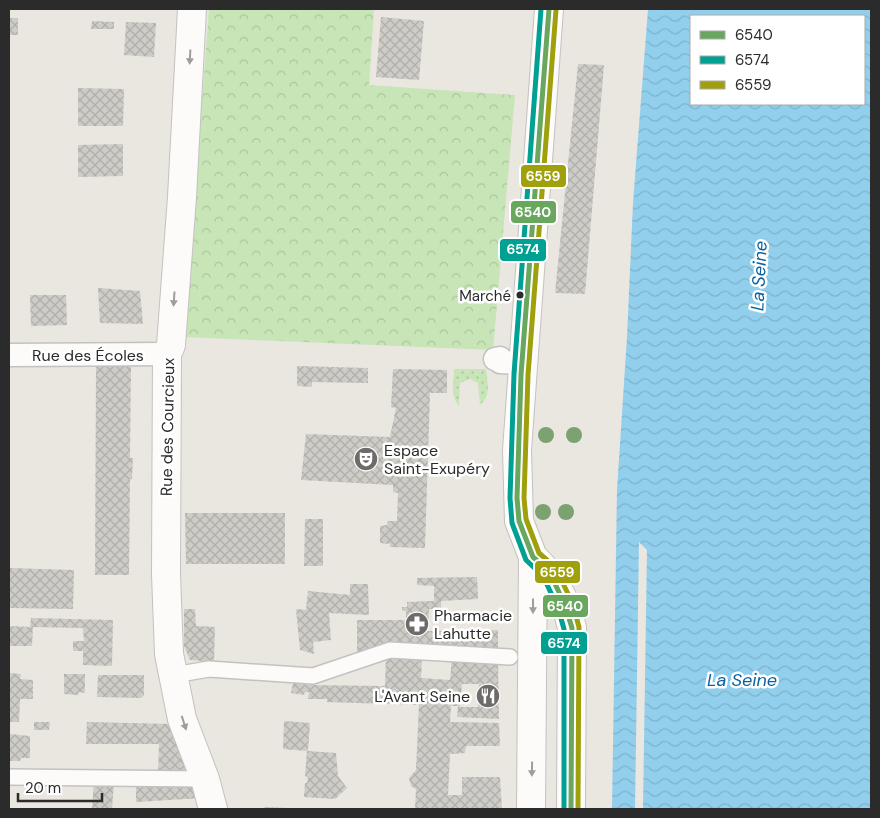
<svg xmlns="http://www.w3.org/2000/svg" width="880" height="818" viewBox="0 0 880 818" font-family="'DM Sans',sans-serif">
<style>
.grass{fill:url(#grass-dots)}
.forest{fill:url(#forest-crowns)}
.water{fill:url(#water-waves);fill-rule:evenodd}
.pier{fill:#eae6e0}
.building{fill:url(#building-cross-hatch);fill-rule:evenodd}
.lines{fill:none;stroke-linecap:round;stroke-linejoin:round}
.service-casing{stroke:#c3c2c1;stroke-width:18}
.pedestrian-casing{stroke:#c3c2c1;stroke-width:25}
.minor-casing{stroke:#c3c2c1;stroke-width:30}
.service{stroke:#fcfbfa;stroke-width:15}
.pedestrian{stroke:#fcfbfa;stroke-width:22}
.minor{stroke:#fcfbfa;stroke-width:28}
.bus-1-casing{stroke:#fff;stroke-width:9}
.bus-2-casing{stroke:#fff;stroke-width:9}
.bus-3-casing{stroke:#fff;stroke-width:9}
.bus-1{stroke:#68a75d;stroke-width:5}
.bus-2{stroke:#00a092;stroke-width:5}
.bus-3{stroke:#a0a00d;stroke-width:5}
.tree{fill:#7da272}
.oneway{fill:#9e9d9d}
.bus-dot{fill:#2b2b2b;stroke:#fff;stroke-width:2}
.labels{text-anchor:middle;stroke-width:5;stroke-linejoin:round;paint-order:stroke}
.bus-label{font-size:15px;fill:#2b2b2b;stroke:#fff;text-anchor:end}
.street-label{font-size:16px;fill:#2b2b2b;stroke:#fff}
.poi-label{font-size:16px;fill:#2b2b2b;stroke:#fff;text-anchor:start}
.water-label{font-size:18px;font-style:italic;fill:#0a62a0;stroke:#fff}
.line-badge{stroke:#fff;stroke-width:2}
.badge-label{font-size:14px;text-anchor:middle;font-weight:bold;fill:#fff}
</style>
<defs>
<pattern id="grass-dots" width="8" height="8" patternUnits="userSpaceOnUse" patternTransform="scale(1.25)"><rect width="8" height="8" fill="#c8e5b8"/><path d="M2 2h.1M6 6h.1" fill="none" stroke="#acc59e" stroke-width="1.8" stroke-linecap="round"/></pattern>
<pattern id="forest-crowns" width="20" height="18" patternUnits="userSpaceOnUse" patternTransform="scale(1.25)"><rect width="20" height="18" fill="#c8e5b8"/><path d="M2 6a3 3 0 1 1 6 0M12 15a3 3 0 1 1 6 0" fill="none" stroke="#acc59e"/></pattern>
<pattern id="water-waves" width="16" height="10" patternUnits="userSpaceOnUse" patternTransform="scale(1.25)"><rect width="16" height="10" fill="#92cfec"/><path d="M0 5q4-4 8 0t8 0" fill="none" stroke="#7eb2cb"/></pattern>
<pattern id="building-cross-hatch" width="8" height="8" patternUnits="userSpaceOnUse" patternTransform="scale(1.25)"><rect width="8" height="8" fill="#ceccc7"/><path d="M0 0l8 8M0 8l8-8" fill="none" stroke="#b1afab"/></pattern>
</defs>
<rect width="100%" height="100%" fill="#eae6e0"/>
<!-- grass -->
<path class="grass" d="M454,369H486C487,381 492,396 480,405L478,383L470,379L460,383L459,406C450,396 454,381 454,369Z"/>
<!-- forest -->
<path class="forest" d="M209,9H374L369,85L515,95L493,350L184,337Z"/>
<!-- water -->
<path class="water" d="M648,9H871V809H612L617,490L627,337L633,203ZM691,16H864V104H691Z"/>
<!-- pier -->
<path class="pier" d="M639,542L647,550L643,809H635Z"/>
<!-- building -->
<path class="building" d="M381,17L424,21L419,80L376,77Z
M9,18H18V35H9Z
M92,21L114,22V29H91Z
M126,22L156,23L154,57L124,55Z
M578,64L604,65L585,294L555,293Z
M78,88L124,89L123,126H78Z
M123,144V176L78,177V145Z
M98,288L140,291L143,324L100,323Z
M30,295H66L67,325L31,326Z
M96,364H131L130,458H133L132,479H130L129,575H95Z
M297,366L368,368V383L312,382V387L297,386Z
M393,369L447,370V393H430L425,548L390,547V544L380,543V526L387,525L388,521H397L398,493L393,492V485L301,480L306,434L390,437L396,408L391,407Z
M185,513H285V564H186Z
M305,519H323V566H304Z
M9,568L74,570L73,609L9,608Z
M477,577L478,599L441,601V608L429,609L428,631L498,630V651L357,657V620H406V611H402V607H407V602L434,601V586L417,585V578Z
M350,584H368L369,615L329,613L331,640L313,642L314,654L300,650L296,609L306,610L308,591L350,595Z
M184,609H195L196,626L215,627L214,662L190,660L184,646Z
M31,618L113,620L112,666L83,665V651H73V641H84L83,628L33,627L32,646H9V626L30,627Z
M386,656L422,658L421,678L450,680L452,659L498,661L499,719L457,717L458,706H451L450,722L499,723L500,746H466L465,753L450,754L448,795H462V777H500L502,809H415L416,789L411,786L409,778L416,770L419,705L327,702V699H308L309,692H305L304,695L291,693L293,683L310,685L385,686ZM462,684H479L478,707H460Z
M9,673L21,674L20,679L33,680V699H20L19,722H9Z
M64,674H85V693L79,692L78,695L64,694Z
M98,675H144V695L141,698L97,697Z
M284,721L310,723L308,751L336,753L338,776L347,788L335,799L304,797L305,783H307L308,777L305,776L307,751L283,749Z
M34,722H50L49,730H34Z
M87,722L172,724L191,768L179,772L158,774L159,744H86Z
M9,734L30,736V758H21L20,761H9Z
M94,782H114L112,809H92Z
M136,782H196L202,798L136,802Z
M264,807L289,808V809H264Z"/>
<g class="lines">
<!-- service casing -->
<g class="service-casing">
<path id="service" d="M174,675L209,669L313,676L390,650L510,657
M9,777L205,779"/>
</g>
<!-- pedestrian casing -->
<g class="pedestrian-casing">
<path id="pedestrian" d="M9,355L167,354
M495,359L500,358V362L522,363"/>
</g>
<!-- minor casing -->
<g class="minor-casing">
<path id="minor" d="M192,9L182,197L171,345L167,354L166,574L169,654L182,719L205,779L213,809
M533,557C554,576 566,600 572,628L571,809
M531,809L533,557L519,521L517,450L549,9"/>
</g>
<!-- service -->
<use href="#service" class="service"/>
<!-- pedestrian -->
<use href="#pedestrian" class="pedestrian"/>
<!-- minor -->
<use href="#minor" class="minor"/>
<!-- bus-1 casing -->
<g class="bus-1-casing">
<path id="bus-1" d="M549,9L521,375L517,498L519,521L533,557L549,571L565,605L572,628L571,809"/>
</g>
<!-- bus-2 casing -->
<g class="bus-2-casing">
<path id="bus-2" d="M541,9L514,374L510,498L512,523L526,560L543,576L558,608L564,629V809"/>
</g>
<!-- bus-3 casing -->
<g class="bus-3-casing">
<path id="bus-3" d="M556,10L528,375L524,498L526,519L539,553L555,567L572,602L579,627L578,809"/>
</g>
<!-- bus-1 -->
<use href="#bus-1" class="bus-1"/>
<!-- bus-2 -->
<use href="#bus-2" class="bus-2"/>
<!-- bus-3 -->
<use href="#bus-3" class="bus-3"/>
</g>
<!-- trees -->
<g class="tree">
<circle cx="546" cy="435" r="8"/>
<circle cx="574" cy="435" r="8"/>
<circle cx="543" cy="512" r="8"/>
<circle cx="566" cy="512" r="8"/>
</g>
<!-- one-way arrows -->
<defs><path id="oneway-solid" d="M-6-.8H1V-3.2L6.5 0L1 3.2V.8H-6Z" transform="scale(1.25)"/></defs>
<g class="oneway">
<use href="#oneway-solid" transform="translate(190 57) rotate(93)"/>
<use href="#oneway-solid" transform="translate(174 299) rotate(94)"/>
<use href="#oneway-solid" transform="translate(533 606) rotate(90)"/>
<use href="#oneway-solid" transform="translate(184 723) rotate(72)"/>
<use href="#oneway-solid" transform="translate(532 769) rotate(91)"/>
</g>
<!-- icons -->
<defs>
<g id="theatre-disc" transform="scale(1.25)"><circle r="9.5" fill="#6e6c6a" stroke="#fff"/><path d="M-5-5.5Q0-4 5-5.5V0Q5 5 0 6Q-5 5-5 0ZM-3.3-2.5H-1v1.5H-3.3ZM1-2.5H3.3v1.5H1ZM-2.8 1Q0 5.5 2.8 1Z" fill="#fff"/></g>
<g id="pharmacy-disc" transform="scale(1.25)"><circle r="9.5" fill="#6e6c6a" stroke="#fff"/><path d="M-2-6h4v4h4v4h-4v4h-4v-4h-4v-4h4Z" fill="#fff"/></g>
<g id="restaurant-disc" transform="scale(1.25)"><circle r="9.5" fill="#6e6c6a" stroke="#fff"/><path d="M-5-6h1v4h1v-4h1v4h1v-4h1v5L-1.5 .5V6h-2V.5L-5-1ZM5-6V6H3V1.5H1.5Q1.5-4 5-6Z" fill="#fff"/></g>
</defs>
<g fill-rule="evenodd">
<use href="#theatre-disc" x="366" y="459"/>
<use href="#pharmacy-disc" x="417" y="624"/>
<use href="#restaurant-disc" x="488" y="696"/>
</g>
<!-- markers -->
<circle class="bus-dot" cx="520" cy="295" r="4.5"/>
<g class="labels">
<!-- bus labels -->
<g class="bus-label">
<text x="511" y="301">Marché</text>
</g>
<!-- street labels -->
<g class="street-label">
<text x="88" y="361">Rue des Écoles</text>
<text transform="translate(167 427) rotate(-89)" y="6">Rue des Courcieux</text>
</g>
<!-- poi labels -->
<g class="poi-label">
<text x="384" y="456">Espace<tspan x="384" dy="18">Saint-Exupéry</tspan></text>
<text x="434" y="621">Pharmacie<tspan x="434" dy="18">Lahutte</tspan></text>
<text x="470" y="702" text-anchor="end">L'Avant Seine</text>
</g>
<!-- water labels -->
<g class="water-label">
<text transform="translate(759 276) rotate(-87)" y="6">La Seine</text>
<text x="742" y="686">La Seine</text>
</g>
</g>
<g class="line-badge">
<rect x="520" y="164" width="47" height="24" rx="5" fill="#a0a00d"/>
<rect x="510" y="200" width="47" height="24" rx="5" fill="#68a75d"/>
<rect x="499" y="238" width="48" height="24" rx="5" fill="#00a092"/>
<rect x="534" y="560" width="47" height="24" rx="5" fill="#a0a00d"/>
<rect x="542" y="594" width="47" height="24" rx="5" fill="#68a75d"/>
<rect x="540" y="631" width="48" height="24" rx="5" fill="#00a092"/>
</g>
<g class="badge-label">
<text x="543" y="181">6559</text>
<text x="533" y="217">6540</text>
<text x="523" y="254">6574</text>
<text x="557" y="577">6559</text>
<text x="565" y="611">6540</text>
<text x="564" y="648">6574</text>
</g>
<!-- border -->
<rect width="880" height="818" fill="none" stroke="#2b2b2b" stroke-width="20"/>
<!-- legend -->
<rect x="690" y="15" width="175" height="90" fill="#ffffff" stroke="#aaaaaa"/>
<rect x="700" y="31" width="25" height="8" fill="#68a75d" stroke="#aaaaaa"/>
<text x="735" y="40" font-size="15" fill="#2b2b2b">6540</text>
<rect x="700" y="56" width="25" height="8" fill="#00a092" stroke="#aaaaaa"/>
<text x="735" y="65" font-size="15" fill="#2b2b2b">6574</text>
<rect x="700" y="81" width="25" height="8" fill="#a0a00d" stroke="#aaaaaa"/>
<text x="735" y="90" font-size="15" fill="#2b2b2b">6559</text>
<!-- scale -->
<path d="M18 793v8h84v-8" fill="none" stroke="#2b2b2b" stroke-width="2.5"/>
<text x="25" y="793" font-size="15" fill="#2b2b2b" stroke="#ffffff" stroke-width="4" paint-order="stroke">20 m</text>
</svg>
